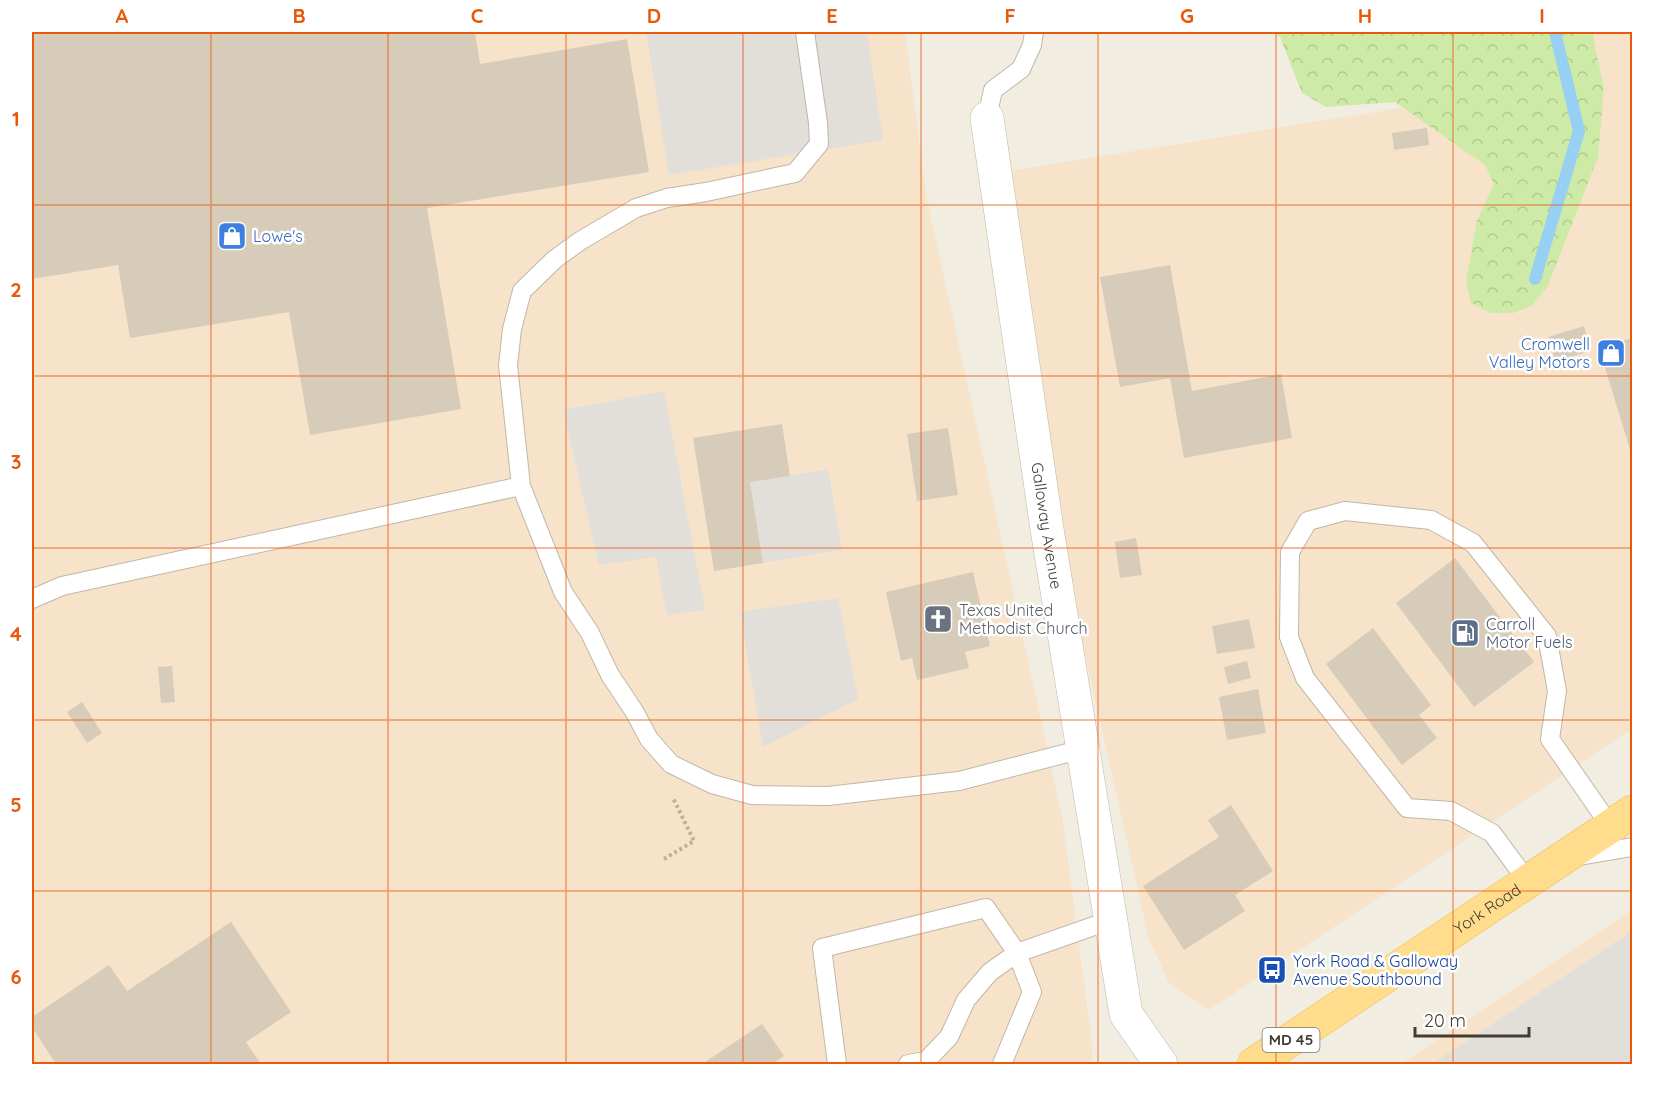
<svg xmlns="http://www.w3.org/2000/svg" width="1664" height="1096" viewBox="0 0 1664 1096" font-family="Quicksand,sans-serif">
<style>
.commercial{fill:#f7e3ca}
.forest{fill:url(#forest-crowns)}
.parking{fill:#e2dfdb}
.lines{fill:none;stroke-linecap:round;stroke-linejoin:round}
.stream{stroke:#98d0f4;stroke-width:12}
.building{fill:#d7cbb9}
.lane-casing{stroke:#c1b7a7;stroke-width:20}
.street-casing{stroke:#c1b7a7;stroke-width:34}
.primary-casing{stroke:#ebbc57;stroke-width:34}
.path{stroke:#c1b094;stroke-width:4;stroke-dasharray:3 3;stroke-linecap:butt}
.lane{stroke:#fff;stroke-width:18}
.street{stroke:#fff;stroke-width:33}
.primary{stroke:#ffdd8d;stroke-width:33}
.grid{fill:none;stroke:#e8590c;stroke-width:1.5;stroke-opacity:0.55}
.labels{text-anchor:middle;stroke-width:5;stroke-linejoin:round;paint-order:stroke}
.shield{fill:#fff;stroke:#7c7670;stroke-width:1.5}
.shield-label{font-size:15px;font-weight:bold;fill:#443c32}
.shop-label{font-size:16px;fill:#366cbe;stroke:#fff;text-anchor:start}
.street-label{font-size:16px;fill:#443c32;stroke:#fff}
.worship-label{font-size:16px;fill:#5b616d;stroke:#fff;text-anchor:start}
.service-label{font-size:16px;fill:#4e5e75;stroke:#fff;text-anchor:start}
.transit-label{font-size:16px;fill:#164399;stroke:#fff;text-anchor:start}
.neatline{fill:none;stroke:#e8590c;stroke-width:2}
.grid-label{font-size:20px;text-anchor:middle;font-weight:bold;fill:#e8590c}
</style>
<defs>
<pattern id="forest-crowns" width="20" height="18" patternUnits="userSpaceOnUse" patternTransform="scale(1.5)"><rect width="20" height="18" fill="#cdeaa7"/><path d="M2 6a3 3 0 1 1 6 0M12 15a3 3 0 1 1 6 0" fill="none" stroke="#b1ca90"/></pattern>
</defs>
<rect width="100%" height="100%" fill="#f2ede1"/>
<!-- commercial -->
<path class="commercial" d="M32,32H905L926,195L1062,816L1091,1036L1093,1064H32Z
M1527,32H1632V729L1209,1010L1169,983L1149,939L1074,606L1003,172L1544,85Z
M1632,910V1064H1401Z"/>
<!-- forest -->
<path class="forest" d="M1273,32H1592L1604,89L1598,157L1547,288L1531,306L1513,313H1490L1471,303L1466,282L1477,220L1494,184L1485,165L1395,102L1326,107L1302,93L1280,37Z"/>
<!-- parking -->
<path class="parking" d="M646,32H867L883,140L669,175Z
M664,391L705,610L667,615L656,557L599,565L563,410Z
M828,469L842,550L763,563L750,482Z
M838,598L858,699L763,747L740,612Z
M1632,931V1064H1432Z"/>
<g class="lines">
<!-- stream -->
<path class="stream" d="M1535,279L1579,131L1555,32"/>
</g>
<!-- building -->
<path class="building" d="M32,32H475L480,64L627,39L649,172L427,208L461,409L310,435L289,312L130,338L118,265L32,279Z
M1427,128L1429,145L1394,150L1392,133Z
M1170,265L1192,391L1281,374L1292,438L1184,458L1170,378L1120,387L1100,277Z
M1584,326L1591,351L1555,361L1548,337Z
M1632,338V456L1599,348Z
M782,424L790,476L750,482L763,563L714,571L693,438Z
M948,428L958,495L917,501L907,434Z
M1136,538L1142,575L1120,578L1115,542Z
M1455,558L1534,662L1474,707L1396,603Z
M973,572L990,646L965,652L969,668L917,680L912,658L901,661L886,592Z
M1249,619L1255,648L1217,654L1212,626Z
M1373,628L1431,705L1419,715L1437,738L1402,765L1326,664Z
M1247,661L1251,678L1228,684L1224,667Z
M172,666L175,702L161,703L158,667Z
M1258,689L1266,733L1227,740L1219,697Z
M82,702L102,733L87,743L67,712Z
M1231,805L1273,871L1235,895L1245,911L1184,950L1143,886L1219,837L1208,820Z
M231,922L291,1012L246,1042L261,1064H56L32,1027V1017L109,965L127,991Z
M762,1024L784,1056L772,1064H702Z"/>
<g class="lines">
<!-- lane casing -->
<g class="lane-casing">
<path id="lane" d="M805,32L818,123L819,144L795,173L706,192L667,198L636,208L580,241L555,259L522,291L512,329L508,365L521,486L563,592L590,633L610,675L634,711L649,739L671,764L712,784L752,795L828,796L959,781L1083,749
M987,118L993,90L1021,69L1032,45L1034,32
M32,599L62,586L521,486
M1579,856L1632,847
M1528,882L1492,833L1451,811L1407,808L1305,678L1289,637L1290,552L1308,521L1345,511L1431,520L1473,543L1547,636L1557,691L1550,739L1611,827
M837,1064L822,948L986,908L1017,953L990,972L966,1000L949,1037L926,1061L908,1064
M1002,1064L1032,992L1017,953L1111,920"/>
</g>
<!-- street casing -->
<g class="street-casing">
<g id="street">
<path id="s1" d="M987,118L1047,529L1126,1014L1161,1064"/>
</g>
</g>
<!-- primary casing -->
<g class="primary-casing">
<g id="primary">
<path id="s2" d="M1254,1064L1632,812"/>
</g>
</g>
<!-- path -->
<path class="path" d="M664,859L694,841L673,798"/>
<!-- lane -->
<use href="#lane" class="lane"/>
<!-- street -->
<use href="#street" class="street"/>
<!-- primary -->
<use href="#primary" class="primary"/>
</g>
<!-- grid -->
<path class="grid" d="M211,32V1064M388,32V1064M566,32V1064M743,32V1064M921,32V1064M1098,32V1064M1276,32V1064M1453,32V1064M32,205H1632M32,376H1632M32,548H1632M32,720H1632M32,891H1632"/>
<!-- icons -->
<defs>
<g id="shop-square" transform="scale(1.5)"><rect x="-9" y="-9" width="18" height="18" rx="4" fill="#3f7fe0" stroke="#fff"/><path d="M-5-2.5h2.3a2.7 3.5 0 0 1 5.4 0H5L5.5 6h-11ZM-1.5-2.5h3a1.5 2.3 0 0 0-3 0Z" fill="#fff"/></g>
<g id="church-square" transform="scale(1.5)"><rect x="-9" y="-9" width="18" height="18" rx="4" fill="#6b7280" stroke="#fff"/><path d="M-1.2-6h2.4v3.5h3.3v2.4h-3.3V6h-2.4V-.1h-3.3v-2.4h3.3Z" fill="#fff"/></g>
<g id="fuel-square" transform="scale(1.5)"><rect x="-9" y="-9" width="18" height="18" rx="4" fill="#5c6f8a" stroke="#fff"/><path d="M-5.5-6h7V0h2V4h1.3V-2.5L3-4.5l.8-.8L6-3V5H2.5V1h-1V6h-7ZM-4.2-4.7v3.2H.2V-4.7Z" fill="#fff"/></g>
<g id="bus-square" transform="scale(1.5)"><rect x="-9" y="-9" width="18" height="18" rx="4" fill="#1a4fb4" stroke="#fff"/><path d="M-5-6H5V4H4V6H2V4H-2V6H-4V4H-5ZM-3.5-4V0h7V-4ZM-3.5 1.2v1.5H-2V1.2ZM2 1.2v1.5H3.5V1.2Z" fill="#fff"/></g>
</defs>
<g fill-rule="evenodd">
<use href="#shop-square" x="232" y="236"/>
<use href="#shop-square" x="1611" y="353"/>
<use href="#church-square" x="938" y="619"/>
<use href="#fuel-square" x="1465" y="633"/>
<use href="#bus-square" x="1272" y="970"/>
</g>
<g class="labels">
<!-- shield labels -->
<rect class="shield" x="1262.5" y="1028" width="57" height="24" rx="4.5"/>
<g class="shield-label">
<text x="1291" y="1045">MD 45</text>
</g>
<!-- shop labels -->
<g class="shop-label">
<text x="253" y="242">Lowe's</text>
<text x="1590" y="350" text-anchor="end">Cromwell<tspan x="1590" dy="18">Valley Motors</tspan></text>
</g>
<!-- street labels -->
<g class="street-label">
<text dy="6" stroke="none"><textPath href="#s1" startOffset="412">Galloway Avenue</textPath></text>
<text dy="6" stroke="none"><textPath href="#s2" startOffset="280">York Road</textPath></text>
</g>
<!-- worship labels -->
<g class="worship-label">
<text x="959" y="616">Texas United<tspan x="959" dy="18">Methodist Church</tspan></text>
</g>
<!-- service labels -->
<g class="service-label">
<text x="1486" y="630">Carroll<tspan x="1486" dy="18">Motor Fuels</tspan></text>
</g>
<!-- transit labels -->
<g class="transit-label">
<text x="1293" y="967">York Road &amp; Galloway<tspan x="1293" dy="18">Avenue Southbound</tspan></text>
</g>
</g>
<!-- border -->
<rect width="1664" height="1096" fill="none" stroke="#ffffff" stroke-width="66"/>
<!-- scale -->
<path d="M1415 1027v9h114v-9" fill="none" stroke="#443c32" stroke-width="3"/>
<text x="1424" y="1027" font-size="18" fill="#443c32" stroke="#ffffff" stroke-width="4.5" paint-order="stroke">20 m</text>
<rect x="33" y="33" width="1598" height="1030" class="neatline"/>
<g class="grid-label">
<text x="122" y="23">A</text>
<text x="299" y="23">B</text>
<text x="477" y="23">C</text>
<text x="654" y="23">D</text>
<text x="832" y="23">E</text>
<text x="1010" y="23">F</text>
<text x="1187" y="23">G</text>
<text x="1365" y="23">H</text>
<text x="1542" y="23">I</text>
<text x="16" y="126">1</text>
<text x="16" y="297">2</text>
<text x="16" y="469">3</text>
<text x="16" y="641">4</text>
<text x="16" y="812">5</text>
<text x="16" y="984">6</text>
</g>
</svg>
